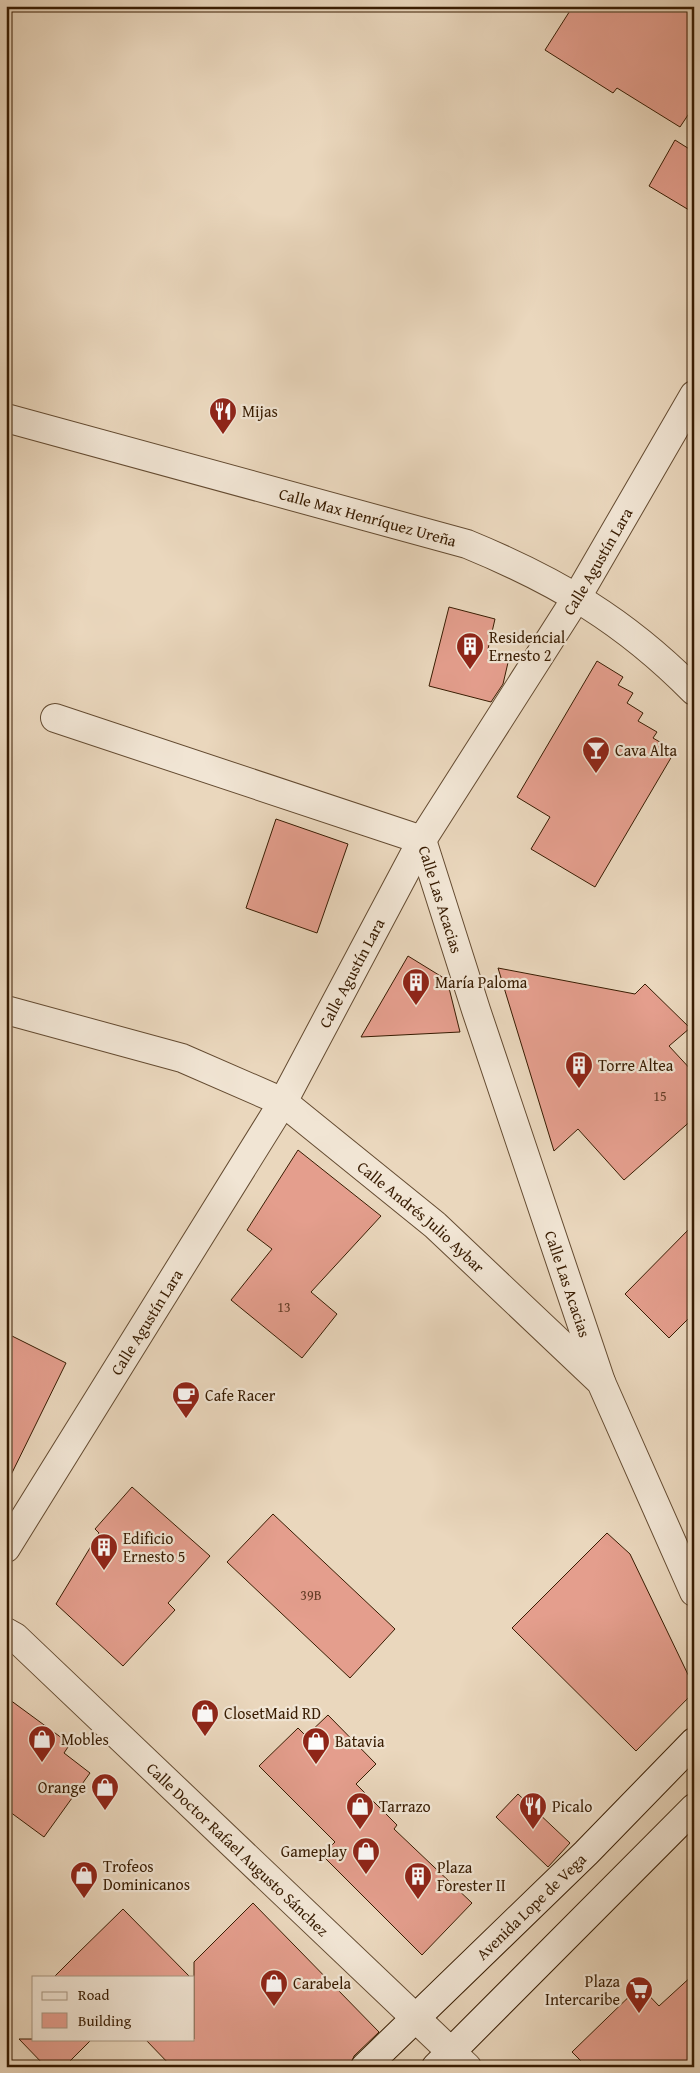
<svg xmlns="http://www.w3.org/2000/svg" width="700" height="2073" viewBox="0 0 700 2073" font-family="'Gentium Book Plus',serif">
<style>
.building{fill:#e49e8d;stroke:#381c02}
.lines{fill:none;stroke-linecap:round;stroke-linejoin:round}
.street-casing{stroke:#644b31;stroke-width:30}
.secondary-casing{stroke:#381c02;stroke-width:30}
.street{stroke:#f1e5d4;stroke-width:28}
.secondary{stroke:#f1e5d4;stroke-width:28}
.labels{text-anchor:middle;stroke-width:4.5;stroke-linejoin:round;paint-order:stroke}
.number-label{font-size:14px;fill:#633c25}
.poi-label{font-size:16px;fill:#381c02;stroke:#f1e5d4;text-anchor:start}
.street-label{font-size:16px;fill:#381c02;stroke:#f1e5d4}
</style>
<rect width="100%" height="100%" fill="#ead7bd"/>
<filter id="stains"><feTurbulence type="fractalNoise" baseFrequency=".004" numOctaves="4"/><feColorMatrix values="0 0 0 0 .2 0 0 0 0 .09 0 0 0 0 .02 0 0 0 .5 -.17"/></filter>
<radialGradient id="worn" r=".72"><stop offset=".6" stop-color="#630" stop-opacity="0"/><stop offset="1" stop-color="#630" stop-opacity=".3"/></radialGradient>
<!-- building -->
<path class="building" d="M573,6H694V106L680,127L617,88L613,93L545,50Z
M675,140L694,152V213L649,186Z
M449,607L495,619L488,649L510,654L503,684L491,702L429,686Z
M597,661L623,677L618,685L633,693L627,703L643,713L638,721L657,732L653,738L675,751L595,887L531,849L550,817L517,797Z
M276,819L348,844L317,933L246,908Z
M408,956L447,980L460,1032L361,1037Z
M498,968L635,994L645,984L690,1028L669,1046L694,1073V1118L624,1180L578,1129L554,1151Z
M298,1150L381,1216L311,1292L337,1314L302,1358L231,1300L272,1249L247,1230Z
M694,1224V1313L669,1338L625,1294Z
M6,1333L66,1363L6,1485Z
M132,1487L210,1556L168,1603L175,1610L123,1666L56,1604L99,1533L95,1529Z
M273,1514L395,1629L350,1678L227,1562Z
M607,1533L630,1554L694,1687V1692L636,1751L512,1628Z
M6,1697L70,1744L64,1753L90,1773L44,1837L6,1809Z
M328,1715L376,1764L356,1784L397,1825L394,1829L472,1903L422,1955L322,1855L335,1842L259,1766L298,1728L306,1736Z
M518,1794L570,1843L548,1867L496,1817Z
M253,1903L379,2032L354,2056L350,2067H172L145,2039H194V1962Z
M123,1909L190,1977H54L76,1955Z
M694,1974V2067H587L572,2052L640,1986L659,2006Z
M19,2039H92L64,2067H46Z"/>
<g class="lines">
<!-- street casing -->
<g class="street-casing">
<g id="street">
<path id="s1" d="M6,418L467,544C557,581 625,621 694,691"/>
<path id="s2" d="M55,718L422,840L476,1010L601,1382"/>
<path id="s3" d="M6,1010L182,1058L283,1102L435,1225L601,1382L694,1592"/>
<path id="s4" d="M6,1548L283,1102L422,840L577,597L694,395"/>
<path id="s5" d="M6,1632L15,1637L467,2067"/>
</g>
</g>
<!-- secondary casing -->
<g class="secondary-casing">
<g id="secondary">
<path id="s6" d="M365,2067L586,1853L694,1742"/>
<path d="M436,2067L694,1808"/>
</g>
</g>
<!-- street -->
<use href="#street" class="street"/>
<!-- secondary -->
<use href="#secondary" class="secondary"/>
</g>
<!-- icons -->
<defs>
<g id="restaurant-pin" transform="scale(1.4375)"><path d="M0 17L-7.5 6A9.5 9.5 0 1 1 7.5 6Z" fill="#8f2418" stroke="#f1e5d4"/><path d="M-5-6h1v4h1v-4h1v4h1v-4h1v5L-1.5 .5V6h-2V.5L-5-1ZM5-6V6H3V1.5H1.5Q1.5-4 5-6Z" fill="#fff"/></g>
<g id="building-pin" transform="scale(1.4375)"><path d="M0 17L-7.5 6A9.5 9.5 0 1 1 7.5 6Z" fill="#8f2418" stroke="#f1e5d4"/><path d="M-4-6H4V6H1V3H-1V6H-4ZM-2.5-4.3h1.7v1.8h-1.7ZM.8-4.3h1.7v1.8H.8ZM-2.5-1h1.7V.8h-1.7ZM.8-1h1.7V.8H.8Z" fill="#fff"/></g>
<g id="bar-pin" transform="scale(1.4375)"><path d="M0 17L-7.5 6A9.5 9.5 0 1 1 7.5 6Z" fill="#8f2418" stroke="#f1e5d4"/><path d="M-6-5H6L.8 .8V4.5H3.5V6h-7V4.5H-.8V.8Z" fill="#fff"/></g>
<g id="cafe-pin" transform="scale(1.4375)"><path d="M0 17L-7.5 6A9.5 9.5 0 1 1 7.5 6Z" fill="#8f2418" stroke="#f1e5d4"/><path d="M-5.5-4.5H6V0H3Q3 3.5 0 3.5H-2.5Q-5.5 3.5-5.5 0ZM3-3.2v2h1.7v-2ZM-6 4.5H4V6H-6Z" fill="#fff"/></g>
<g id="shop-pin" transform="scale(1.4375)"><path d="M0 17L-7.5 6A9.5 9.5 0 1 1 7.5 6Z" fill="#8f2418" stroke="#f1e5d4"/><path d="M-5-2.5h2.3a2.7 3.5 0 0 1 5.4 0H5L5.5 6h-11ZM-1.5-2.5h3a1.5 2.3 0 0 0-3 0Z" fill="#fff"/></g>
<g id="supermarket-pin" transform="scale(1.4375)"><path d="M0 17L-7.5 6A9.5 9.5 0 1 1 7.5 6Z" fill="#8f2418" stroke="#f1e5d4"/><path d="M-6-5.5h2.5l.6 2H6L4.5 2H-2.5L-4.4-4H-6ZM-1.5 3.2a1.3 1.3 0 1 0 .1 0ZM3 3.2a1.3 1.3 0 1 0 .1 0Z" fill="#fff"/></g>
</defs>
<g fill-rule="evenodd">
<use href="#restaurant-pin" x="223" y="411"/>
<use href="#building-pin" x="470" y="646"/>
<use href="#bar-pin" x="596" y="750"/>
<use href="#building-pin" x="416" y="982"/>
<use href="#building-pin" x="579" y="1065"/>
<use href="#cafe-pin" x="186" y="1395"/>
<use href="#building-pin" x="104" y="1547"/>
<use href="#shop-pin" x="205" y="1713"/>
<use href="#shop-pin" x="42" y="1739"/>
<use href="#shop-pin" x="316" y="1741"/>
<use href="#shop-pin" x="105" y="1787"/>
<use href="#shop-pin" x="360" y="1806"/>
<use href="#restaurant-pin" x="533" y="1806"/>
<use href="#shop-pin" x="366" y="1851"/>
<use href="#shop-pin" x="84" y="1875"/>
<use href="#building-pin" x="418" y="1876"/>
<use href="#shop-pin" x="274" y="1983"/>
<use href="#supermarket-pin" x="639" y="1990"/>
</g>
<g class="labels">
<!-- number labels -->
<g class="number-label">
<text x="660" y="1101">15</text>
<text x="284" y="1312">13</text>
<text x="311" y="1600">39B</text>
</g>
<!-- poi labels -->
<g class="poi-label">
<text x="242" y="417">Mijas</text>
<text x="489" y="643">Residencial<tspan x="489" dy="18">Ernesto 2</tspan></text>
<text x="615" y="756">Cava Alta</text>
<text x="435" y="988">María Paloma</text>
<text x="598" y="1071">Torre Altea</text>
<text x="205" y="1401">Cafe Racer</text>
<text x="123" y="1544">Edificio<tspan x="123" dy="18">Ernesto 5</tspan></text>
<text x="224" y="1719">ClosetMaid RD</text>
<text x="61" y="1745">Mobles</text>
<text x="335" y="1747">Batavia</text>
<text x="86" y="1793" text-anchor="end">Orange</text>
<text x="379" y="1812">Tarrazo</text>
<text x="552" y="1812">Picalo</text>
<text x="347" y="1857" text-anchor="end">Gameplay</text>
<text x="103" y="1872">Trofeos<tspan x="103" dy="18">Dominicanos</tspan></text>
<text x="437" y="1873">Plaza<tspan x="437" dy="18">Forester II</tspan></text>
<text x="620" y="1987" text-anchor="end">Plaza<tspan x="620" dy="18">Intercaribe</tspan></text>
<text x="293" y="1989">Carabela</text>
</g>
<!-- street labels -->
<g class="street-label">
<text dy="6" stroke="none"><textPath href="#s1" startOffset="375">Calle Max Henríquez Ureña</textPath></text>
<text dy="6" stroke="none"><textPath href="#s4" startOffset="1151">Calle Agustín Lara</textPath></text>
<text dy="6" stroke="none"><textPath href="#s2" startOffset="449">Calle Las Acacias</textPath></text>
<text dy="6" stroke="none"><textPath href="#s4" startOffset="671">Calle Agustín Lara</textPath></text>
<text dy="6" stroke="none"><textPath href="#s3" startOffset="472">Calle Andrés Julio Aybar</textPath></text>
<text dy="6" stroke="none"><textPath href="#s2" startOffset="854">Calle Las Acacias</textPath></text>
<text dy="6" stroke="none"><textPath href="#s4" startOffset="266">Calle Agustín Lara</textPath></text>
<text dy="6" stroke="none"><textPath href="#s5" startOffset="318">Calle Doctor Rafael Augusto Sánchez</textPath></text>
<text dy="6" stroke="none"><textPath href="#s6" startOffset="231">Avenida Lope de Vega</textPath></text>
</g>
</g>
<!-- margin -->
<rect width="700" height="2073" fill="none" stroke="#ead7bd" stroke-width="25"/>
<rect x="8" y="8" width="685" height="2058" fill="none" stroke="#381c02" stroke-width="2.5"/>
<rect x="12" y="12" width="675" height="2048" fill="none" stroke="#381c02"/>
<!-- legend -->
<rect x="32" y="1976" width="162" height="65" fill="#f1e5d4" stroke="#a79580"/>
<rect x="42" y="1992" width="25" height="8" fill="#f1e5d4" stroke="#a79580"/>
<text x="78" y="2000" font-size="15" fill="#381c02">Road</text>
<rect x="42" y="2013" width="25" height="15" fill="#e49e8d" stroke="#a79580"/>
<text x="78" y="2026" font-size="15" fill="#381c02">Building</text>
<rect width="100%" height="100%" filter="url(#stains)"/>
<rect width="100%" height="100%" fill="url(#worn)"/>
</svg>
